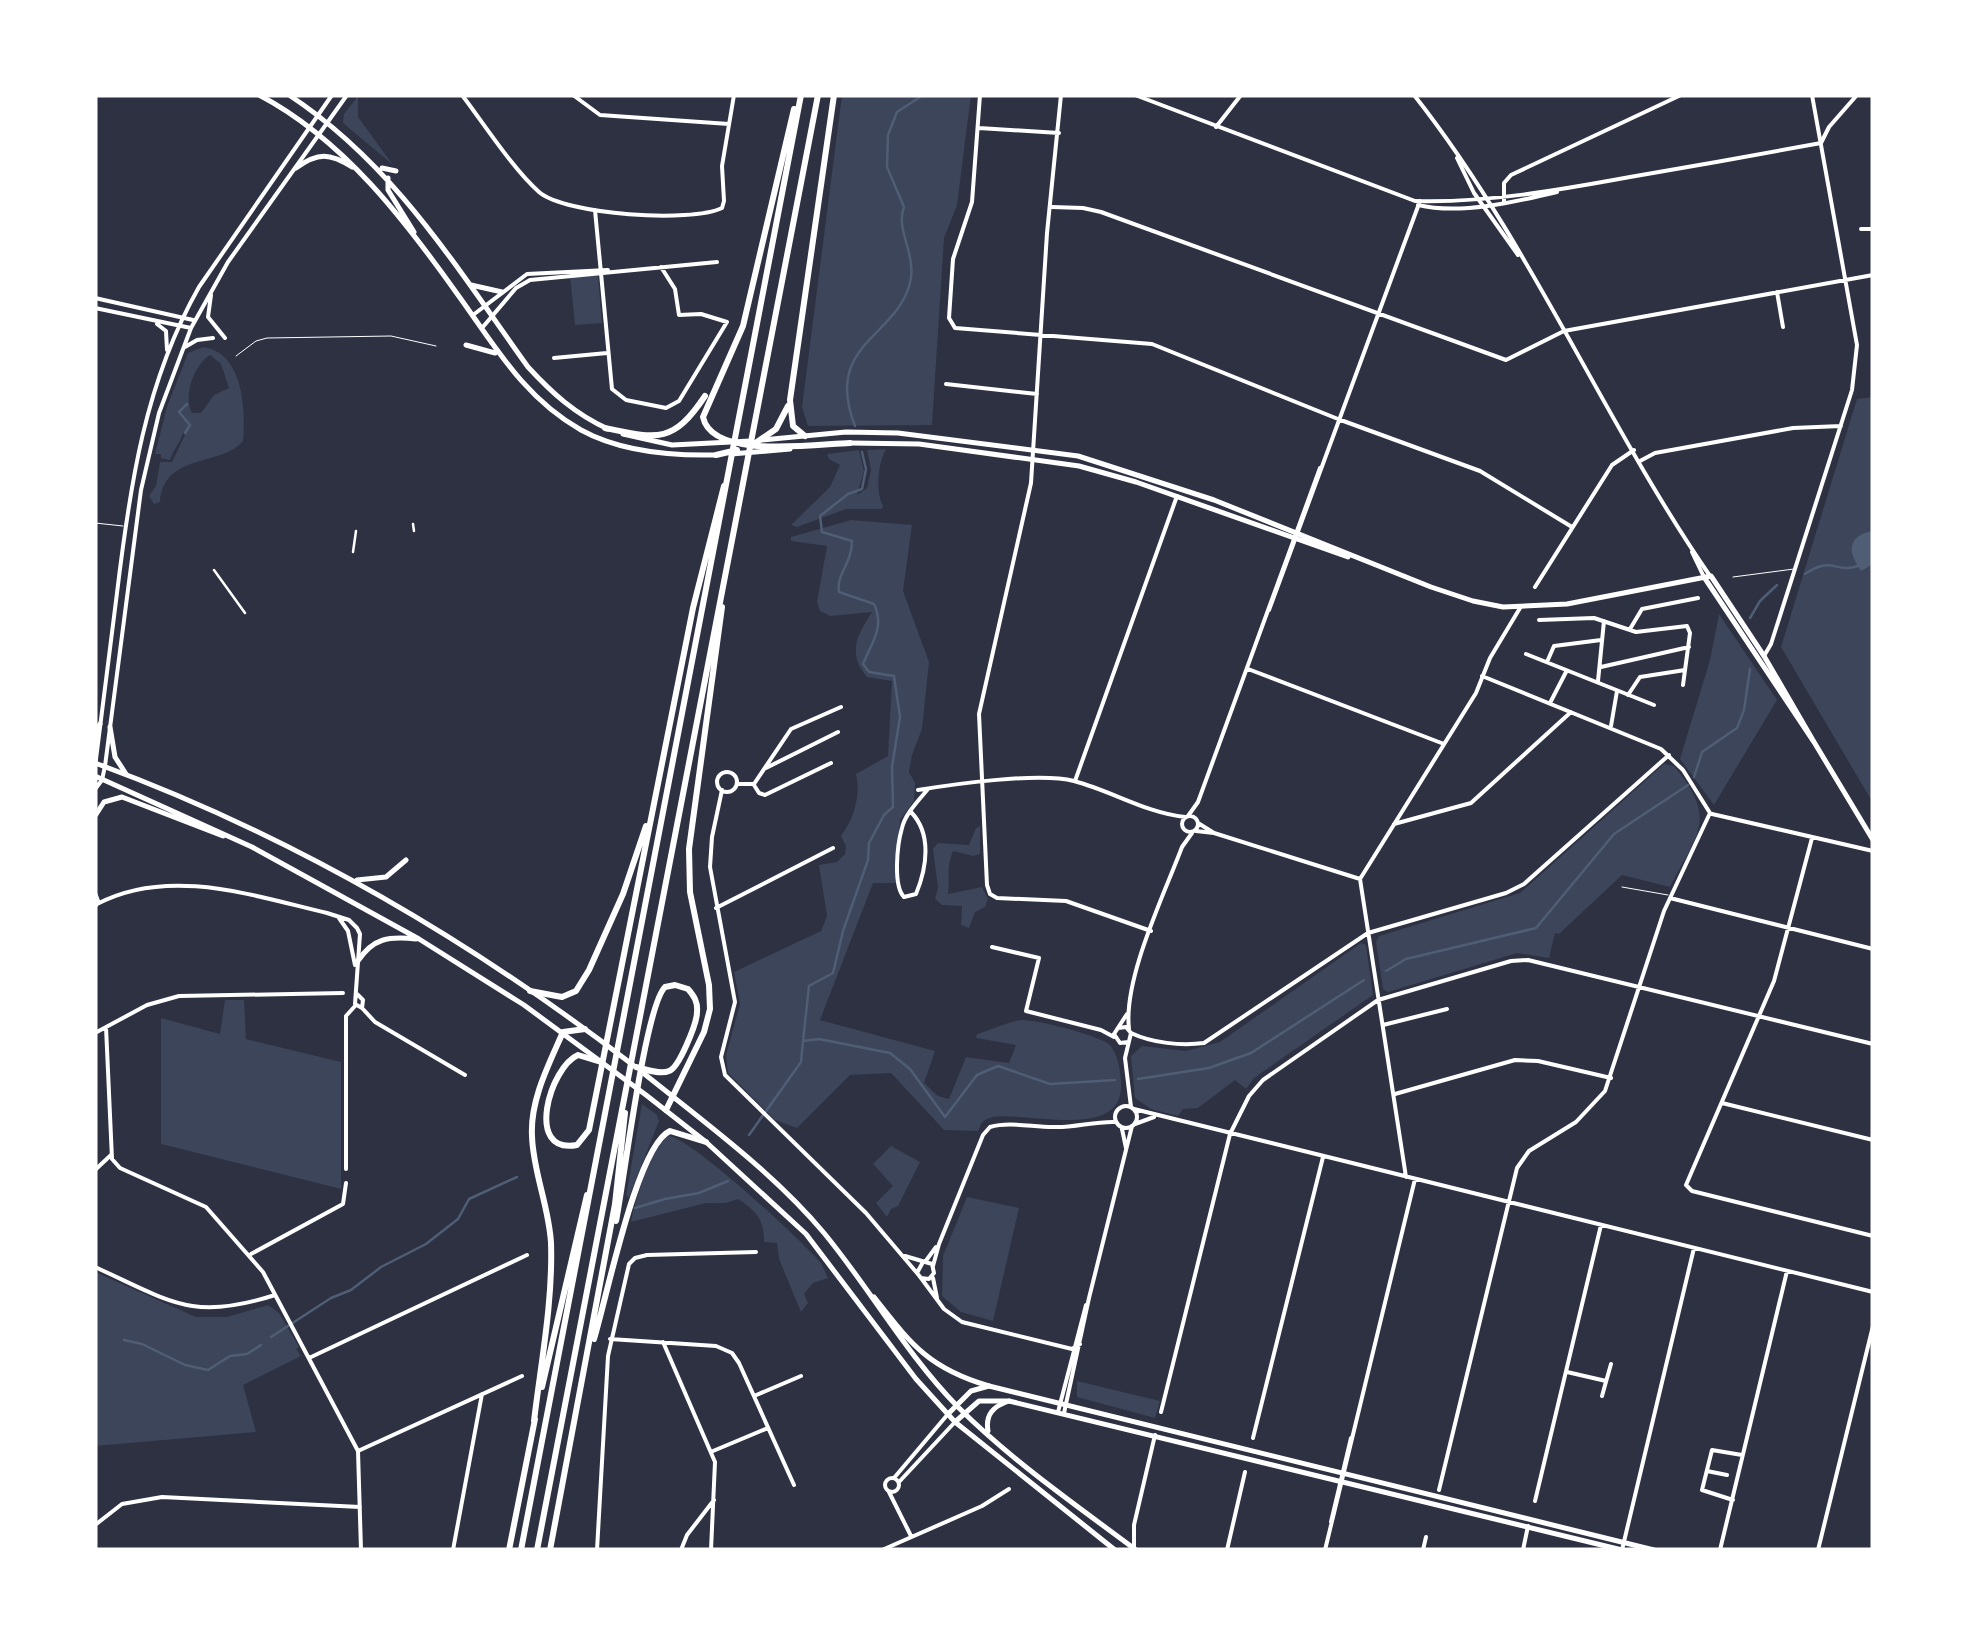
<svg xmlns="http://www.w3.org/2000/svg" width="1968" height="1645" viewBox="0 0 1968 1645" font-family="'DejaVu Sans',sans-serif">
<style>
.green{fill:#3c4559;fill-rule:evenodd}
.water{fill:#4f5d75}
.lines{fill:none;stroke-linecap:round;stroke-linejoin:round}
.stream{stroke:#4f5d75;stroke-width:2.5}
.service{stroke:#fff;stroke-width:1}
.pedestrian{stroke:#fff;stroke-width:2.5}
.minor{stroke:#fff;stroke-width:4}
.tertiary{stroke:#fff;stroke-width:4}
.secondary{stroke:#fff;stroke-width:5}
.primary{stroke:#fff;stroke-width:5}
.motorway{stroke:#fff;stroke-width:6}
</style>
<rect width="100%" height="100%" fill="#2d3142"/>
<!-- green -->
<path class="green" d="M842,95H971L957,205L944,238L932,425L808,426L802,407Z
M358,96V117L393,165L343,123L344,114Z
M570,276H598L602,323L575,325Z
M203,347C243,352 246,409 243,441C222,467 164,452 160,502L154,504L149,496L156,486L160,462H172L185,435L183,433C180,444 173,449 170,460L161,458V454H155L167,407L188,353ZM210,355L221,364L229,388L214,395L201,413H192C183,396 194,365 210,355Z
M1873,397V803L1781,647L1857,399Z
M886,449C878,464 875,491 883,506L882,509H846L797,527L791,525L830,487L840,465L829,459L827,454L859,450L864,471L857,495L867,488L871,470L867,450Z
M851,520L912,525L903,591L929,662L922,729L912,755L909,772L915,783L914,801L900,820L896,883H873L820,1020L935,1051L924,1083L938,1096L949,1099L966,1057L1009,1063L1016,1045L976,1038L977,1034C991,1030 1007,1022 1021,1020C1035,1019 1102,1036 1110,1045C1118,1055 1120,1068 1121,1082C1126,1147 1012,1106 987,1119C981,1122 981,1125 978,1131L944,1130L891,1073L850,1075L797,1128L775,1120L728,1073L726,1055L740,1004L734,972L821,931L827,916L819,865L837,862L845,854L846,846L841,836C854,818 861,796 856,774L888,756L892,681L867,677C847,653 857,635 872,612L830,616L820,611L817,602L827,546L791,541V537Z
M1719,614L1777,700L1714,805L1680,759L1710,660Z
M1664,764L1674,766C1718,820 1698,832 1670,887L1622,875L1559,934L1555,933L1549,958L1517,953L1388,992L1383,989L1376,942L1379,936L1520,893Z
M980,826V854L973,856L953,851C946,870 950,875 948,894L982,887L988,899L985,907L975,912L969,928L961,925L962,906L942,905L935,899L938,888L933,849L938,843L969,845L976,828Z
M1361,943L1366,945L1373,995L1254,1078L1246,1089L1235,1080L1198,1108L1183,1109L1178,1116L1151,1109L1135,1098L1131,1056L1142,1046L1186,1051L1220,1042Z
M225,1000H244L246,1039L341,1062V1189L161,1144V1018L220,1034Z
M642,1104L657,1115L659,1121L629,1197L626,1196Z
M668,1136C691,1137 802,1241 821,1263L828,1278L813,1283L804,1294L808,1303L801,1312L779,1259L777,1243L764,1242C764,1219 756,1211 738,1199L726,1203H706L631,1222C635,1200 651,1149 668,1136Z
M891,1146L920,1162L898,1206L891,1209L887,1217L876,1203L893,1186L873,1164Z
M967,1197L1019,1208L993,1321L961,1312L942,1296L943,1256Z
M95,1272L196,1317H227L268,1305L279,1313L299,1347L296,1349L301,1356L243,1385L256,1432L95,1446Z
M1077,1381L1160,1401L1155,1418L1077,1397Z"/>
<!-- water -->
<path class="water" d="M1873,531V564L1861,571C1847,551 1847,536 1873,531Z"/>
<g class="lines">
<!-- stream -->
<path class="stream" d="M855,426C823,344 896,338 910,283C917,254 895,230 904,207L887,167L888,135L897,112L923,95
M185,433L190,425L179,412L187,404
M1805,574C1833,555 1835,574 1858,566
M1750,618L1760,601L1777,585
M1694,777L1702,752L1737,728L1744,710L1750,669
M1386,971L1406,959L1536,928L1614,834L1688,785
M803,1041L809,986L833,973L843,931L868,860L869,843L884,815L893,807L892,767L900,717L894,676L869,672L863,664C872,642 885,627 874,604L839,592C836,574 852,564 852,541L822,532L820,516L848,494L862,489L866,469L862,452
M1138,1079L1209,1068L1251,1053L1364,980
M749,1135L801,1062L803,1041L819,1039L890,1053L910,1069L945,1117L977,1075L998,1066L1050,1084L1115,1080
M635,1208L665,1199L699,1193L728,1181
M271,1337L331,1298L351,1290L381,1267L426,1244L458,1219L469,1199L517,1177
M124,1340L142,1344L185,1365L208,1370L230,1356L247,1354L261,1345"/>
<!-- service -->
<path class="service" d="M236,356L256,341L267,338L391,336L436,346
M95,523L123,526
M1733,577L1794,569
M1622,887L1668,895"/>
<!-- pedestrian -->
<path class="pedestrian" d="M413,524L414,531
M353,552L356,531
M214,570L245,613"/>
<!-- minor -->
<path class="minor" d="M462,95C484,124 513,169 539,192C566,215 691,223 722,208L724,201L722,166L734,95
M573,95L600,115L729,124
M980,95L972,202L953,259L949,318L955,328L1152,344L1338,419L1480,471L1572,527
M1061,95L1047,233L1031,483L979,714L987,885L990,894L997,898L1066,901L1151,931
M1135,95L1415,201C1487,203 1559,190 1630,177C1694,166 1757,155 1821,143
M1216,127L1241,95
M979,128L1059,133
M1821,143L1829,127L1857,95
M1504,202V183L1511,175L1681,95
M1418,205C1460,215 1515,202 1557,192
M1052,207L1083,208L1101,212L1506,360L1564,331L1873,275
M595,210L612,389L626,400L666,408L679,401L727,322L701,314L679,315L675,289L661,267
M1861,229H1873
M1777,292L1783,327
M473,315L527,274L608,270
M482,328L516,288L530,280L717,262
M554,358L607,353
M946,384L1037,394
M1640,461L1655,453L1793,428L1841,426
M1535,587L1612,465L1634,450
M1269,610L1420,201
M1539,620L1594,618L1636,632L1687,626L1690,633L1683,685
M1630,629L1642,609L1698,598
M1526,654L1654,705
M1764,656L1771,644L1852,390L1857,345L1812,95
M1547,662L1554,646L1601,640
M1601,667L1689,647
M1248,669L1444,744
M1598,681L1604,621
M1628,695L1640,677L1685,670
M1550,703L1566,672
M1611,726L1617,691
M766,768L838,732
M717 782a10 10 0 1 1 20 0a10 10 0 1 1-20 0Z
M1075,781L1177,496
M737,784H754L791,729L841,707
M754,785L759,793L765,795L831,763
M722,790L712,837L710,867L735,1002L721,1057L725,1075L866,1213L917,1273
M918,790C955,784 1039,772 1074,781C1112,791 1146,813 1185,817
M911,812C932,834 927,867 916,894L904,897C893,886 897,845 902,828C905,814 919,800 928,789
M1712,814L1873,851
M1182 824a8 8 0 1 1 16 0a8 8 0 1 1-16 0Z
M1188,816L1198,802L1320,468
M1198,823L1214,833
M1394,824L1471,803L1571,712
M1196,831L1214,833L1360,879
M1812,838L1774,981L1686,1185L1692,1191L1873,1236
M1670,898L1873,949
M97,904C169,866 254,896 327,913L349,920L357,928
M716,908L833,848
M339,918L348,931L355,965
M357,928L360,934L355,1004L362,1008L363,1000L357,994
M992,947L1039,958L1026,1011L1101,1030L1114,1037
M362,1008L375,1022L465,1075
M1127,1014L1114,1034L1120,1043L1128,1042
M1383,1025L1447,1009
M106,1027L112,1159L120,1168L206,1207L263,1272L358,1451L361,1550
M1118,1028L1126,1027L1131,1033L1125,1058L1131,1107
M1129,1029C1123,979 1164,895 1182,847L1192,833
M95,1033L147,1005L179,996L343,993
M1131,1033C1152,1043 1181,1046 1204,1043L1368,933L1506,893L1524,884L1669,755
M1395,1094L1515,1060L1538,1061L1611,1078
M1722,1103L1873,1140
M1115 1117a11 11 0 1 1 22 0a11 11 0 1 1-22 0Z
M1134,1109L1873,1292
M1135,1124L1154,1117
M1122,1129L1126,1148
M346,1169V1016L355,1006
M95,1170L111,1155
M1406,1177L1360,879L1476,693L1490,658L1520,608
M251,1254L343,1204L346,1183
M905,1256L932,1264L934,1273L929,1279L921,1278L917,1273L923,1262
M925,1262L936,1247
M933,1266L939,1244L983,1135L990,1127C1011,1121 1035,1128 1057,1127C1077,1127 1096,1121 1116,1122
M95,1267C170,1301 192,1322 275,1295
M921,1278L944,1309L962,1322L1072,1349L1080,1344
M933,1278L937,1298
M610,1339L716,1346L732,1353L739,1363L794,1485
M663,1342L715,1462L711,1550
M309,1358L527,1255
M1567,1372L1606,1381
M754,1396L801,1376
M1602,1396L1611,1364
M1058,1412L1086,1305
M1161,1412L1230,1134L1249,1096L1263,1080L1378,1000L1511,961L1528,960L1873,1044
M1064,1413L1089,1298L1132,1126
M1253,1438L1323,1157
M358,1451L522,1376
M713,1451L768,1428
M1707,1471L1727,1475
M885 1485a7 7 0 1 1 14 0a7 7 0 1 1-14 0Z
M894,1478L948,1414
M899,1482L955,1422
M1439,1490L1517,1168L1529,1151L1576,1122L1605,1091L1664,911L1710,813L1683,770L1661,749L1482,676
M889,1492L911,1536
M1733,1500L1702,1490L1712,1450L1742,1455
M1535,1501L1601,1225
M1331,1522L1351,1438
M95,1525L122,1504L162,1497L360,1507
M1134,1547V1525L1155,1435
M453,1550L482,1394
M597,1550L608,1356L629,1264L635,1258L647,1255L756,1252
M681,1550L687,1535L714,1500
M882,1550L982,1506L1009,1489
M1227,1550L1245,1472
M1325,1550L1415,1179
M1423,1550L1426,1537
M1523,1550L1528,1526
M1622,1550L1694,1248
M1720,1550L1787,1271
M1818,1550L1873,1326"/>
<!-- tertiary -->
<path class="tertiary" d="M1414,95C1530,242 1604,422 1710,576
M1457,158L1474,193L1518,255
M211,295L208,317L225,338
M95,298L193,320
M95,308L191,328
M157,324L166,331L167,350
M185,347L197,340L213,338
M1692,552L1703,575
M95,767C102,709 110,651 117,593C130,485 145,382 199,287L332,95
M96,788L102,780L105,766L141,490L159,413L191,328L228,262L347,95
M95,893L98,901L95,907"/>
<!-- secondary -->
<path class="secondary" d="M259,95C343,139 404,219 458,295C495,346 524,398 581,430C621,452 670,456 715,455
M289,95C394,164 456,267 528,367C552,393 575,414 608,429
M296,168C318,152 330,153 352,167
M382,168L396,171
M388,178V190L414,232
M471,285L502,292
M466,345L495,353
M623,434L672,445L751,441
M762,440L846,432L898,433L1078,456L1214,500L1431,587L1473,601L1503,607L1567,604L1711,576L1764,656L1814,742
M851,443L919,444L1079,466L1136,482L1348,557
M731,454L790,449
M1704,577L1814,742L1873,840
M948,1414L971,1391L989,1386L1654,1550
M955,1422L979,1401H1009L1622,1550"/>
<!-- primary -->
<path class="primary" d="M110,727L115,757L126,774
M95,736L100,724
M95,763C289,834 470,940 633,1065
M95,776L252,847L419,939L524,1005L646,1095L706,1142L806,1234L916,1379L955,1422L1115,1550
M95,816L104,802L122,797L223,836
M357,880L386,877L406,860
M358,961C373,938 389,936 416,939
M642,1072C704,1122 772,1171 824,1233C871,1290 906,1354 958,1407C1012,1461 1076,1505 1136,1550
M874,1297C911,1344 928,1368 989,1386
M988,1431C985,1414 994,1406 1009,1401"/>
<!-- motorway -->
<path class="motorway" d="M794,109L743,326L703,417C712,460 815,444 850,443
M605,428C657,439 673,444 705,396
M805,436L793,426L790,400L834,95
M754,444L776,429L788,406
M716,455L737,450
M530,991L562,997L576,991L589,970L623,894L646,826
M601,1062L578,1055C550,1067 524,1155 577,1145L589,1130L693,608L724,486
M666,1110L704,1032L710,1009L709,985L690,892L689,849L722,607
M616,1221C624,1181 645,1007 665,987L675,985L688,989C694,996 698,1002 697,1012C697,1023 679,1068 669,1071C660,1075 645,1069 636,1067
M594,1339C606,1301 637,1145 670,1131L706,1142
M542,1387L587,1195
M534,1421C541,1363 553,1301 551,1243C549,1206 533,1172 532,1136C530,1100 549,1064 563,1032L585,1029
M509,1550L535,1419
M521,1550L801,95
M537,1550L818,95
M550,1550L615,1204L625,1113"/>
</g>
<!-- border -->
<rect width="1968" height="1645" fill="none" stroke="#ffffff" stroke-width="195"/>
</svg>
